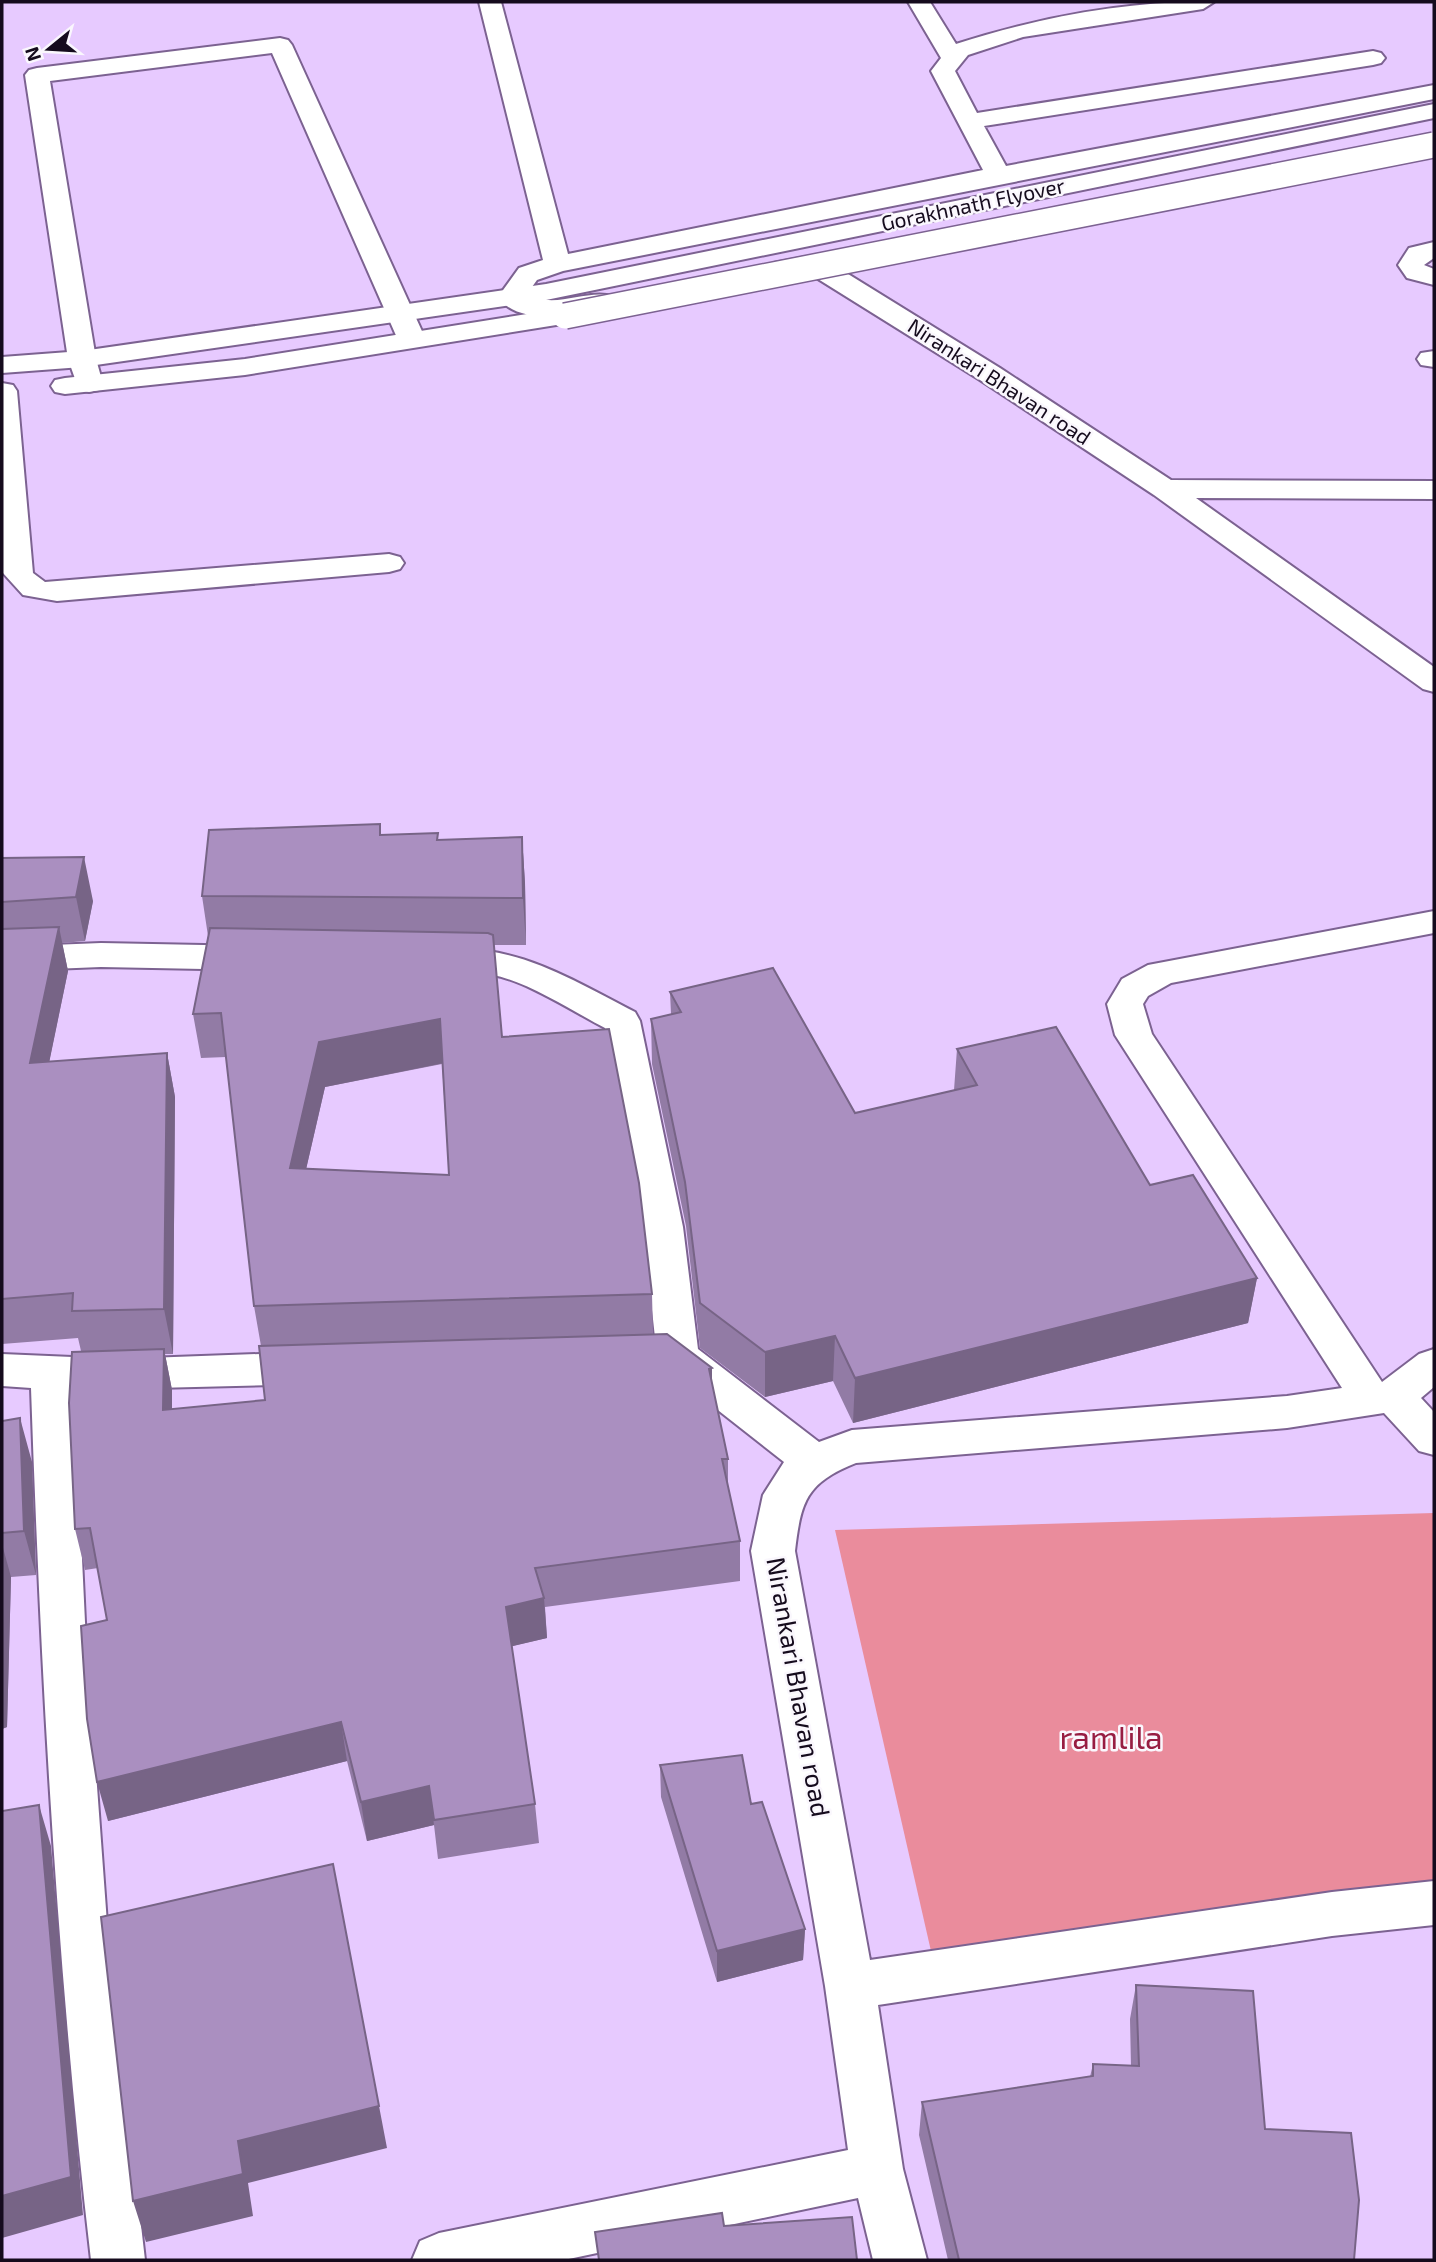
<svg xmlns="http://www.w3.org/2000/svg" width="1436" height="2262" viewBox="0 0 1436 2262" font-family="'Exo 2',sans-serif">
<style>
.green{fill:#ea8c9c}
.lines{fill:none;stroke-linecap:round;stroke-linejoin:round}
.minor-casing{stroke:#7c6291;stroke-width:4}
.major-casing{stroke:#7c6291;stroke-width:4}
.minor{fill:#fff;fill-rule:evenodd}
.major{fill:#fff;fill-rule:evenodd}
.major-bridge-casing{stroke:#7c6291;stroke-width:28;stroke-linecap:butt}
.major-bridge{stroke:#fff;stroke-width:25}
.wall{fill:#927ba5;fill-rule:evenodd}
.shaded-wall{fill:#776486}
.building{fill:#aa8fc0;stroke:#776486;stroke-width:2;fill-rule:evenodd}
.labels{text-anchor:middle;stroke-width:5;stroke-linejoin:round;paint-order:stroke}
.far-street-label{font-size:21px;fill:#150b1d;stroke:#faf7fd}
.street-label{font-size:26px;fill:#150b1d;stroke:#faf7fd}
.near-park-label{font-size:32px;fill:#971d42;stroke:#faf7fd}
</style>
<rect width="100%" height="100%" fill="#e7caff"/>
<!-- green -->
<path class="green" d="M1434,1513V1920L936,1973L835,1530Z"/>
<g class="lines">
<!-- minor casing -->
<g class="minor-casing">
<path id="minor" d="M479,2H501L568,254L983,170L931,71L941,58L908,2H930L956,44C1036,18 1130,0 1214,2L1203,9L1023,37L968,55L955,71L977,113L1373,51L1381,53L1385,58L1381,63L1373,65L984,126L1006,166L1434,85V99L563,271L537,280L527,294C555,310 584,289 613,296L616,302L613,308C582,315 519,328 498,297L519,268L543,260Z
M280,38L288,40L292,45L426,340L422,346H402L398,340L272,53L50,81L96,359L103,384L99,390L89,392L79,390L68,359L25,75L29,70L37,68Z
M1434,242V258L1424,265L1434,269V285L1407,278L1398,265L1409,248Z
M806,257L827,261L1000,368L1171,480L1434,481V499L1196,498L1434,667V692L1423,689L1154,495L980,380L810,274L783,277L774,275L770,269L774,263Z
M1434,351V367L1421,365L1417,359L1421,353Z
M2,383L13,385L17,391L33,573L45,582L389,554L400,557L404,563L400,569L389,572L57,601L23,595L3,573Z
M1434,911V933L1171,983L1148,996L1143,1004L1152,1034L1382,1382L1419,1354L1434,1349V1387L1421,1398L1434,1412V1455L1419,1451L1384,1413L1287,1428L856,1463C806,1483 801,1501 795,1551L870,1960L1332,1892L1434,1881V1925L1332,1936L878,2005L903,2169L927,2260H873L858,2198L564,2260H412L420,2241L439,2233L848,2150L825,1986L751,1551L763,1495L784,1462L663,1367L657,1356L643,1227L605,1028C574,1012 525,980 492,975C472,971 452,976 432,970L427,962L432,954C503,935 574,981 635,1012L640,1021L683,1227L698,1349L819,1442L852,1430L1287,1396L1342,1388L1115,1035L1107,1004L1122,979L1148,965Z
M101,943L255,946L268,950L273,958L268,966L255,970L101,967L2,971V947Z
M315,1352L330,1357L336,1368L330,1379L315,1384L74,1390L85,1622L108,1937L145,2260H91C57,1970 41,1680 31,1388L2,1386V1354L119,1359Z"/>
</g>
<!-- major casing -->
<g class="major-casing">
<path id="major" d="M1434,104V118L546,300L82,367L2,373V357L82,351L546,284Z
M565,308L575,310L579,316L575,322L245,375L65,394L55,392L51,386L55,380L65,378L245,359Z"/>
</g>
<!-- minor -->
<use href="#minor" class="minor"/>
<!-- major -->
<use href="#major" class="major"/>
<!-- major-bridge casing -->
<g class="major-bridge-casing">
<path id="major-bridge" d="M565,316L1434,145"/>
</g>
<!-- major-bridge -->
<use href="#major-bridge" class="major-bridge"/>
</g>
<!-- wall -->
<path class="wall" d="M380,824L381,835L438,833V840L522,837L525,883L526,945H494L502,1037L652,1294L653,1334L712,1368V1385L728,1459V1486L740,1541V1581L545,1607L547,1638L512,1646L535,1804L539,1843L438,1859L434,1825L367,1841L347,1761L108,1821L107,1620L98,1568L85,1570L75,1529L81,1351L78,1338L2,1344V858L93,901L85,941L62,943L68,971L49,1062L167,1053L175,1097L173,1354H165L172,1390V1409L265,1400L261,1346L254,1306L226,1057L201,1058L193,1014L208,936L202,896ZM442,1064L449,1175L306,1169L325,1087Z
M670,992L855,1113L954,1090L957,1049L1150,1185L1257,1278L1248,1323L853,1423L833,1381L765,1397L700,1348L686,1226L652,1064L651,1019L671,1014Z
M2,1421L32,1462L36,1575L11,1577L7,1727L2,1729Z
M660,1765L751,1804L805,1929L803,1960L717,1982L661,1797Z
M1136,1985L1265,2129L1354,2260H948L919,2135L922,2102L1090,2077L1093,2064L1131,2066L1130,2019Z"/>
<!-- shaded-wall -->
<path class="shaded-wall" d="M522,837L525,883L526,945L523,898Z
M84,857L93,901L85,941L76,897Z
M59,927L68,971L40,1107L30,1063Z
M440,1019L444,1063L325,1087L296,1213L290,1168L319,1042Z
M167,1053L175,1097L173,1354L164,1309Z
M1257,1278L1248,1323L853,1423L855,1378Z
M835,1336L833,1381L765,1397V1352Z
M164,1349L172,1390V1451L163,1410Z
M712,1368V1409L709,1369Z
M20,1418L32,1462L36,1575L24,1531Z
M2,1544L11,1577L7,1727L2,1729Z
M544,1598L547,1638L509,1647L506,1607Z
M341,1722L347,1761L108,1821L97,1782Z
M429,1786L434,1825L367,1841L361,1802Z
M39,1805L51,1846L83,2215L2,2238V2196Z
M805,1929L803,1960L717,1982V1951Z
M379,2106L387,2148L248,2183L253,2216L146,2242L133,2201L238,2141Z"/>
<!-- building -->
<path class="building" d="M380,824V835L438,833L437,840L522,837L523,898L202,896L209,830Z
M84,857L76,897L2,902V858Z
M59,927L30,1063L167,1053L164,1309L72,1311L73,1293L2,1299V929Z
M210,928L488,933L493,935L502,1037L609,1029L639,1183L652,1294L254,1306L221,1013L193,1014ZM440,1019L449,1175L290,1168L319,1042Z
M773,968L855,1113L977,1085L957,1049L1056,1027L1150,1185L1193,1175L1257,1278L855,1378L835,1336L765,1352L700,1303L685,1182L651,1019L681,1012L670,992Z
M667,1334L712,1368L709,1369L728,1459H722L740,1541L535,1568L544,1598L506,1607L535,1804L434,1820L429,1786L361,1802L341,1722L97,1782L87,1719L81,1626L107,1620L90,1528L75,1529L69,1403L72,1352L164,1349L163,1410L265,1400L259,1346Z
M20,1418L24,1531L2,1533V1421Z
M742,1755L751,1804L762,1802L805,1929L717,1951L660,1765Z
M39,1805L71,2177L2,2196V1811Z
M333,1864L379,2106L238,2141L243,2174L133,2201L101,1917Z
M1136,1985L1253,1991L1265,2129L1351,2133L1359,2200L1354,2260H959L922,2102L1093,2076V2064L1139,2066Z
M722,2213L724,2226L852,2217L857,2260H599L595,2232Z"/>
<g class="labels">
<!-- far-street labels -->
<g class="far-street-label">
<text transform="translate(973 205) rotate(-12)" y="7">Gorakhnath Flyover</text>
<text transform="translate(999 382) rotate(33)" y="7">Nirankari Bhavan road</text>
</g>
<!-- street labels -->
<g class="street-label">
<text transform="translate(798 1687) rotate(80)" y="9">Nirankari Bhavan road</text>
</g>
<!-- near-park labels -->
<g class="near-park-label">
<text x="1111" y="1749">ramlila</text>
</g>
</g>
<!-- border -->
<rect width="1436" height="2262" fill="none" stroke="#150b1d" stroke-width="7"/>
<!-- north arrow -->
<g transform="translate(49 49) rotate(252)" stroke="#faf7fd" stroke-width="5" paint-order="stroke">
<path d="M0-5L12 26L0 18L-12 26Z" fill="#150b1d"/>
<text y="-10" font-size="19" font-weight="bold" text-anchor="middle" fill="#150b1d">N</text>
</g>
</svg>
